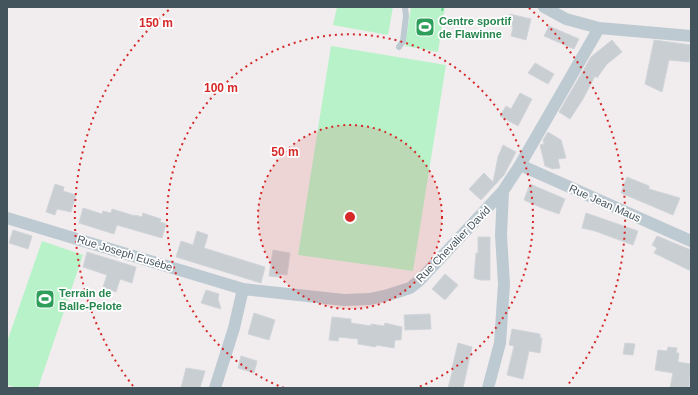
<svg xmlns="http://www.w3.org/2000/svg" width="698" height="395" viewBox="0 0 698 395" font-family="Arial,sans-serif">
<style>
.green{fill:#b8f2c9}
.building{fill:#c9ced3;stroke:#d1d5da}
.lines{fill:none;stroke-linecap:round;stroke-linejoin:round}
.path{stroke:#6dd397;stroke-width:2;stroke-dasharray:3 2;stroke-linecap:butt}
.lane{stroke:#bdcad1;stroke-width:6}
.street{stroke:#bdcad1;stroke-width:12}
.ring{fill:none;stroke:#d62828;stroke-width:2;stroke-dasharray:2 4}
.labels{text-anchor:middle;stroke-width:3.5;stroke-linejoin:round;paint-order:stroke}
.leisure-label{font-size:11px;font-weight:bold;fill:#27864d;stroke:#fff;text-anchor:start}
.street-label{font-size:11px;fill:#44545d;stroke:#fff}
.centre{fill:#d62828;stroke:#fff;stroke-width:2}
.ring-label{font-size:12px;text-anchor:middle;font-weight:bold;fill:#d62828;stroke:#fff;stroke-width:3.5;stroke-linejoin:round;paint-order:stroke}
</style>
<rect width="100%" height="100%" fill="#f1edee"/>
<!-- green -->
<path class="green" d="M337,7H393L388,35L333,25Z
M411,7H445L438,52L405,46Z
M331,46L446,65L413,271L298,255Z
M42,241L83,255L38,388H17L7,385V342Z"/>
<!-- building -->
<path class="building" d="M510,14L531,19L526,40L511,36L513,27L507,25Z
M549,26L579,39L574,49L544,36Z
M612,40L622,52L607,64L597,78L595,76L583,99L570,119L559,112L591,57Z
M654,40L691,45L689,62L669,60L662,92L645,84Z
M535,63L554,74L548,84L528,73Z
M520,93L532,99L518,126L500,116L506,106L511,109Z
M548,132L561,140L566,158L558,159L560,168L553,169L545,166L540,145L544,144L543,140Z
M503,145L516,152L504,175L481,200L469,189L484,173L493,182L498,157Z
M627,177L649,186V189L680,198L673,215L621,193Z
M55,184L64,187L63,191L76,195L71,212L57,209L55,215L46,212Z
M530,184L565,199L559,214L542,208L524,200Z
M83,208L102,214L103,211L111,213L112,209L135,216V215L142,217L143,213L161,219L160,222L166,224L162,238L117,225L114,234L79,223Z
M586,213L638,231L633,245L595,231L582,228Z
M13,230L32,236L28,249L9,243Z
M197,231L208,235L204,248L265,267L261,283L176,257L181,241L193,245Z
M657,236L691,250V271L654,253L657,248L652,245Z
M478,237H490V280H480L474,278L476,253H478Z
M273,250L290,253L287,275L279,274V277L269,276Z
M87,252L136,267L132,283L120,279L116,292L103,287L107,275L83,267Z
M445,274L458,285L445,300L432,289Z
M206,290L219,294L218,299L221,309L201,303Z
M254,313L275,320L269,340L248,334Z
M430,314L431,329L405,330L404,315Z
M332,317L351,319V323L371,326V324L384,326L385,323L402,327L401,340H395L394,348L376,345V347L358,344V339L339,337L338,341L329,340Z
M512,329L540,334V338H542L540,353L529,351L523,379L507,375L514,346L509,345Z
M458,343L472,347L463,388H448L453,369L452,368Z
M625,343L635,344L633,355L623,354Z
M668,347L677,348L676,353H679L678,362L691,364V376H690L689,388H670L673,373L655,370L658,350L667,351Z
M241,356L257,361L254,373L238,368Z
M186,368L205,371L200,388H181Z"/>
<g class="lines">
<!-- path -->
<path class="path" d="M442,11L443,7"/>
<!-- lane -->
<path class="lane" d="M399,47L403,41L406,16L405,7"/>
<!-- street -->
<path class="street" d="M544,7L566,19L599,28L691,36
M520,165L691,241
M7,218L243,289L344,300L370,299L388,295L410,288L420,280L503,191L520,165L599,28
M215,388L234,328L243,289
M488,388L500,343L504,284L501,235L503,191"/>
</g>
<!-- distance rings -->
<circle cx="350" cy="217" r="92" fill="#d62828" fill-opacity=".12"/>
<g class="ring">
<circle cx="350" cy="217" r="92"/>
<path d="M284 388A183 183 0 1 1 416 388"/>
<path d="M133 386A275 275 0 0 1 171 8M529 8A275 275 0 0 1 567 386"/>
</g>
<!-- icons -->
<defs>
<g id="stadium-square" transform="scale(1)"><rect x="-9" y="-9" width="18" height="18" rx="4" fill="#2e9e5b" stroke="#fff"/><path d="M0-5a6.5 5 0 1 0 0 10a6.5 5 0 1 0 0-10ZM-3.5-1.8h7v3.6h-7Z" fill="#fff"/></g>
</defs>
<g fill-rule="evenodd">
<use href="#stadium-square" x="425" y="27"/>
<use href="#stadium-square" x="45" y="299"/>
</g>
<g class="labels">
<!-- leisure labels -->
<g class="leisure-label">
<text x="439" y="25">Centre sportif<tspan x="439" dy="13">de Flawinne</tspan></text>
<text x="59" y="297">Terrain de<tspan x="59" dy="13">Balle-Pelote</tspan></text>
</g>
<!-- street labels -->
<g class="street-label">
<text transform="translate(605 203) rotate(24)" y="4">Rue Jean Maus</text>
<text transform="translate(453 244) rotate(-46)" y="4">Rue Chevalier David</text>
<text transform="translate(125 253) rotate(17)" y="4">Rue Joseph Eusèbe</text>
</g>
</g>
<circle cx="350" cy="217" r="6" class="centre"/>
<g class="ring-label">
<text x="156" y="27">150 m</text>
<text x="221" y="92">100 m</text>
<text x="285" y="156">50 m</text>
</g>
<!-- border -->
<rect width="698" height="395" fill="none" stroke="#44545d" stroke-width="16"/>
</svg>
